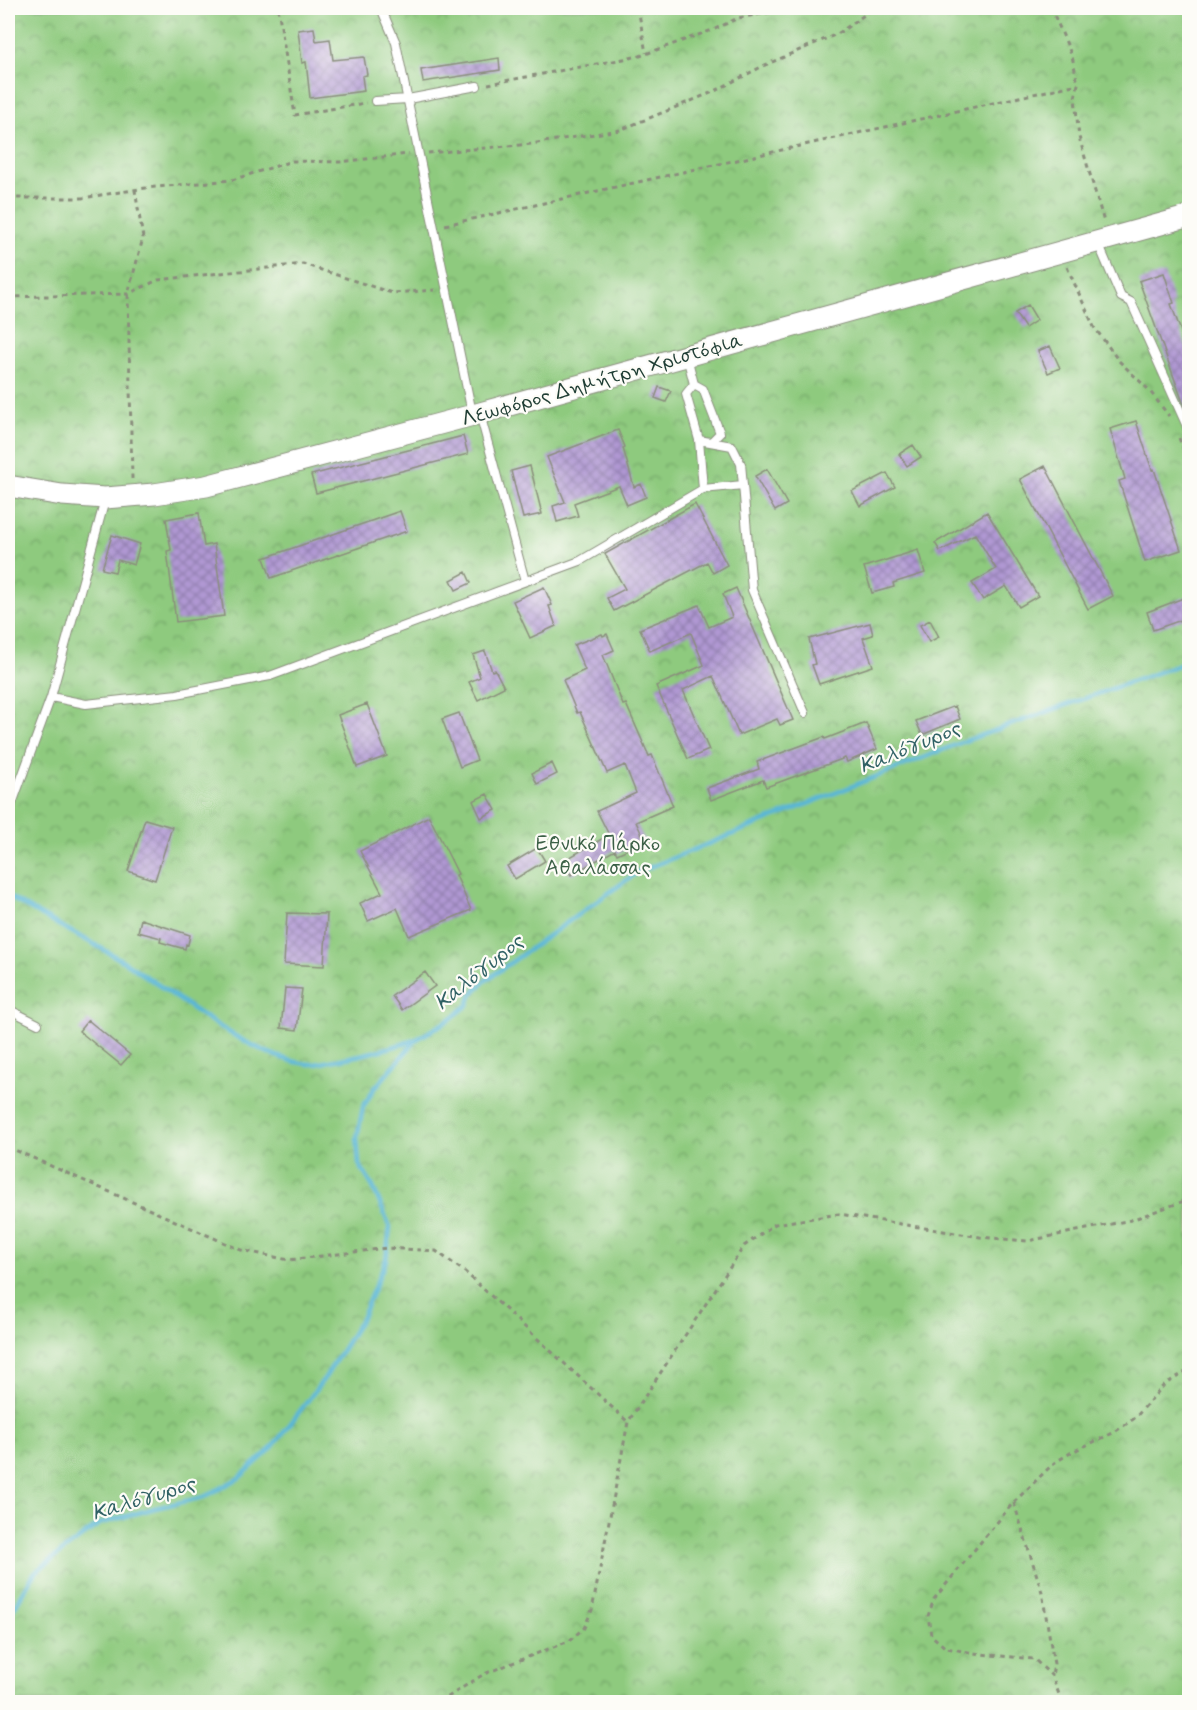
<svg xmlns="http://www.w3.org/2000/svg" width="1197" height="1710" viewBox="0 0 1197 1710" font-family="Mynerve,sans-serif">
<style>
.park{fill:url(#park-crowns);stroke:#568459;stroke-width:1.5}
.lines{fill:none;stroke-linecap:round;stroke-linejoin:round}
.stream{stroke:#59b6d7;stroke-width:4.5}
.building{fill:url(#building-cross-hatch)}
.service-casing{stroke:#8a8e7d;stroke-width:10}
.secondary-casing{stroke:#8a8e7d;stroke-width:23}
.path{stroke:#8a8e7d;stroke-width:3;stroke-dasharray:4.5 4.5;stroke-linecap:butt}
.service{stroke:#fff;stroke-width:8}
.secondary{stroke:#fff;stroke-width:21}
.labels{text-anchor:middle;stroke-width:4.5;stroke-linejoin:round;paint-order:stroke}
.street-label{font-size:21px;fill:#1f3d34;stroke:#fdfcf7}
.park-label{font-size:21px;fill:#3b6046;stroke:#fdfcf7}
.water-label{font-size:22px;font-style:italic;fill:#306165;stroke:#fdfcf7}
</style>
<defs>
<pattern id="park-crowns" width="20" height="18" patternUnits="userSpaceOnUse" patternTransform="scale(1.5)"><rect width="20" height="18" fill="#8eca7e"/><path d="M2 6a3 3 0 1 1 6 0M12 15a3 3 0 1 1 6 0" fill="none" stroke="#73a568"/></pattern>
<pattern id="building-cross-hatch" width="8" height="8" patternUnits="userSpaceOnUse" patternTransform="scale(1.5)"><rect width="8" height="8" fill="#b098d3"/><path d="M0 0l8 8M0 8l8-8" fill="none" stroke="#8f7dac"/></pattern>
</defs>
<rect width="100%" height="100%" fill="#fdfcf7"/>
<filter id="ink" filterUnits="userSpaceOnUse"><feTurbulence type="fractalNoise" baseFrequency=".0167" numOctaves="2"/><feDisplacementMap in="SourceGraphic" scale="12" xChannelSelector="R" yChannelSelector="G"/><feConvolveMatrix kernelMatrix="1 2 1 2 8 2 1 2 1" color-interpolation-filters="sRGB"/></filter>
<filter id="wash" filterUnits="userSpaceOnUse"><feTurbulence type="fractalNoise" baseFrequency=".008" numOctaves="4" result="noise"/><feDisplacementMap in="SourceGraphic" scale="24" xChannelSelector="R" yChannelSelector="G"/><feGaussianBlur stdDeviation="1.35" result="paint"/><feColorMatrix in="noise" values="0 0 0 0 0 0 0 0 0 0 0 0 0 0 0 0 0 1.4 0 .05"/><feComposite in="paint" operator="in"/></filter>
<g filter="url(#wash)">
<rect width="100%" height="100%" fill="#f6dfc6"/>
<!-- park -->
<path class="park" d="M8,8H1189V1702H8Z"/>
<g class="lines">
<!-- stream -->
<path class="stream" d="M8,896C45,919 85,938 123,961C174,993 249,1058 309,1064C317,1065 327,1061 336,1060C363,1055 388,1049 415,1040
M8,1618L35,1572L99,1524L155,1508L204,1497L239,1478L271,1449L306,1403L326,1376L361,1319L386,1260L390,1227L373,1187L359,1164L357,1138L363,1107L374,1089L417,1039L449,1020L468,1005L472,994L485,981L638,872L965,741L1190,661"/>
</g>
<g id="blocks">
<!-- building -->
<path class="building" d="M314,28L316,41L330,39L333,60L364,57L367,75L362,76L364,91L310,98L306,62L302,63L298,30Z
M499,58L500,70L423,82L421,70Z
M1164,273L1174,303L1171,304L1190,356V414L1185,408L1139,281Z
M1028,305L1037,320L1025,328L1015,313Z
M1050,346L1060,368L1048,373L1038,351Z
M659,387L671,391L666,402L655,398Z
M1136,421L1152,470L1154,469L1181,550L1145,562L1119,481L1125,479L1110,429Z
M618,430L625,447L623,448L634,487L641,484L646,497L627,505L619,486L574,503L578,516L557,522L553,506L565,502L547,457Z
M463,436L468,454L316,493L311,475Z
M913,445L921,457L907,466L899,454Z
M530,466L542,514L523,518L511,471Z
M1045,466L1113,596L1088,609L1020,479Z
M767,469L787,504L775,511L755,476Z
M887,473L895,487L860,506L852,491Z
M695,504L727,565L713,573L707,562L614,611L607,598L625,589L605,554Z
M400,511L407,531L271,578L264,558Z
M987,512L1038,596L1019,607L1006,586L983,600L972,583L996,569L975,534L940,551L935,543Z
M199,513L204,546L214,544L224,616L176,622L167,551L171,550L166,519Z
M112,535L140,544L134,565L118,560L115,572L102,569Z
M918,550L925,573L893,583L894,587L872,593L864,567Z
M466,572L471,583L456,590L451,580Z
M544,587L552,605L549,606L556,626L530,638L513,601Z
M736,588L793,720L780,725L777,719L739,735L713,676L683,690L709,750L688,759L656,686L704,665L691,633L650,651L640,629L699,605L709,627L732,617L723,594Z
M1186,597L1190,605V617L1153,630L1147,612Z
M930,620L939,637L929,642L920,625Z
M870,623L873,635L863,638L873,666L819,684L812,665L815,664L809,639Z
M602,634L603,636L607,634L614,650L603,655L623,705L626,704L649,756L652,755L673,806L636,822L645,841L617,854L615,850L571,875L563,861L609,835L597,811L636,793L625,765L607,773L580,712L577,713L563,680L585,670L574,645Z
M485,651L492,671L495,670L504,687L478,700L469,682L480,677L473,655Z
M367,704L387,756L357,767L338,715Z
M955,706L960,719L922,735L916,721Z
M459,713L477,760L460,767L442,719Z
M866,723L877,749L847,762L845,758L766,787L763,780L711,800L707,788L759,769L757,762L824,737L825,739Z
M552,763L557,774L537,784L532,773Z
M487,794L496,810L481,818L473,801Z
M429,816L458,874L456,875L471,910L409,936L397,908L368,921L360,903L382,893L360,851Z
M145,819L172,827L155,880L128,871Z
M537,848L545,861L515,879L507,866Z
M287,913L327,914L324,966L284,964Z
M141,919L190,935L188,945L186,944L185,949L160,942L161,938L138,932Z
M425,972L435,986L402,1010L392,996Z
M285,988L302,989L297,1030L281,1028Z
M88,1020L130,1055L121,1065L79,1031Z"/>
</g>
</g>
<g filter="url(#ink)">
<use href="#blocks" fill-opacity="0" stroke="#8a8e7d" stroke-width="1.5"/>
<g class="lines">
<!-- service casing -->
<g class="service-casing">
<path id="service" d="M381,8L396,43L472,413
M375,101L408,99L477,86
M1098,243L1121,297L1131,302L1190,433
M694,384L703,389L720,433L711,442
M480,414L525,581
M699,440L703,489
M743,485L752,590L805,713
M51,697L86,704L177,694L270,676L580,561L703,489L743,485L741,464L732,446L699,440L686,394L694,384L687,357
M8,815L51,697L105,500
M8,1009L38,1024"/>
</g>
<!-- secondary casing -->
<g class="secondary-casing">
<path id="secondary" d="M8,486L62,495L105,498L154,494L206,486L473,415L1190,216"/>
</g>
<!-- path -->
<path class="path" d="M278,8L295,115L366,103
M638,8L646,53
M1051,8L1072,56L1078,84L1075,98L1079,137L1104,222
M488,84L640,56L715,29L738,18L796,8
M428,153L531,144L620,130L713,92L763,66L839,33L874,8
M8,198H82L146,188L232,180L292,161L340,162L409,154
M445,225L1078,84
M1067,267L1094,327L1103,339L1118,360L1149,390L1169,416
M8,297L128,294L158,280L303,264L392,293L435,290
M1179,438L1190,466
M132,479L128,294L143,238L135,190
M8,1147L241,1250L289,1260L387,1248L436,1251L465,1272L628,1422
M1014,1503L1042,1592L1054,1664L1052,1676
M440,1702L484,1674L569,1641L584,1628L592,1610L628,1422L744,1246L775,1224L839,1214L980,1237L1028,1241L1131,1220L1190,1199
M1062,1702L1052,1676L1034,1659L980,1654L946,1648L931,1635L928,1616L934,1599L1013,1503L1054,1463L1072,1452L1113,1433L1135,1418L1164,1385L1190,1369"/>
<!-- service -->
<use href="#service" class="service"/>
<!-- secondary -->
<use href="#secondary" class="secondary"/>
</g>
</g>
<g class="labels">
<!-- street labels -->
<g class="street-label">
<text transform="translate(602 379) rotate(-16)" y="7">Λεωφόρος Δημήτρη Χριστόφια</text>
</g>
<!-- park labels -->
<g class="park-label">
<text x="598" y="850">Εθνικό Πάρκο<tspan x="598" dy="24">Αθαλάσσας</tspan></text>
</g>
<!-- water labels -->
<g class="water-label">
<text transform="translate(909 746) rotate(-22)" y="8">Καλόγυρος</text>
<text transform="translate(478 971) rotate(-39)" y="8">Καλόγυρος</text>
<text transform="translate(143 1497) rotate(-17)" y="8">Καλόγυρος</text>
</g>
</g>
<!-- margin -->
<rect width="1197" height="1710" fill="none" stroke="#fdfcf7" stroke-width="30"/>
</svg>
